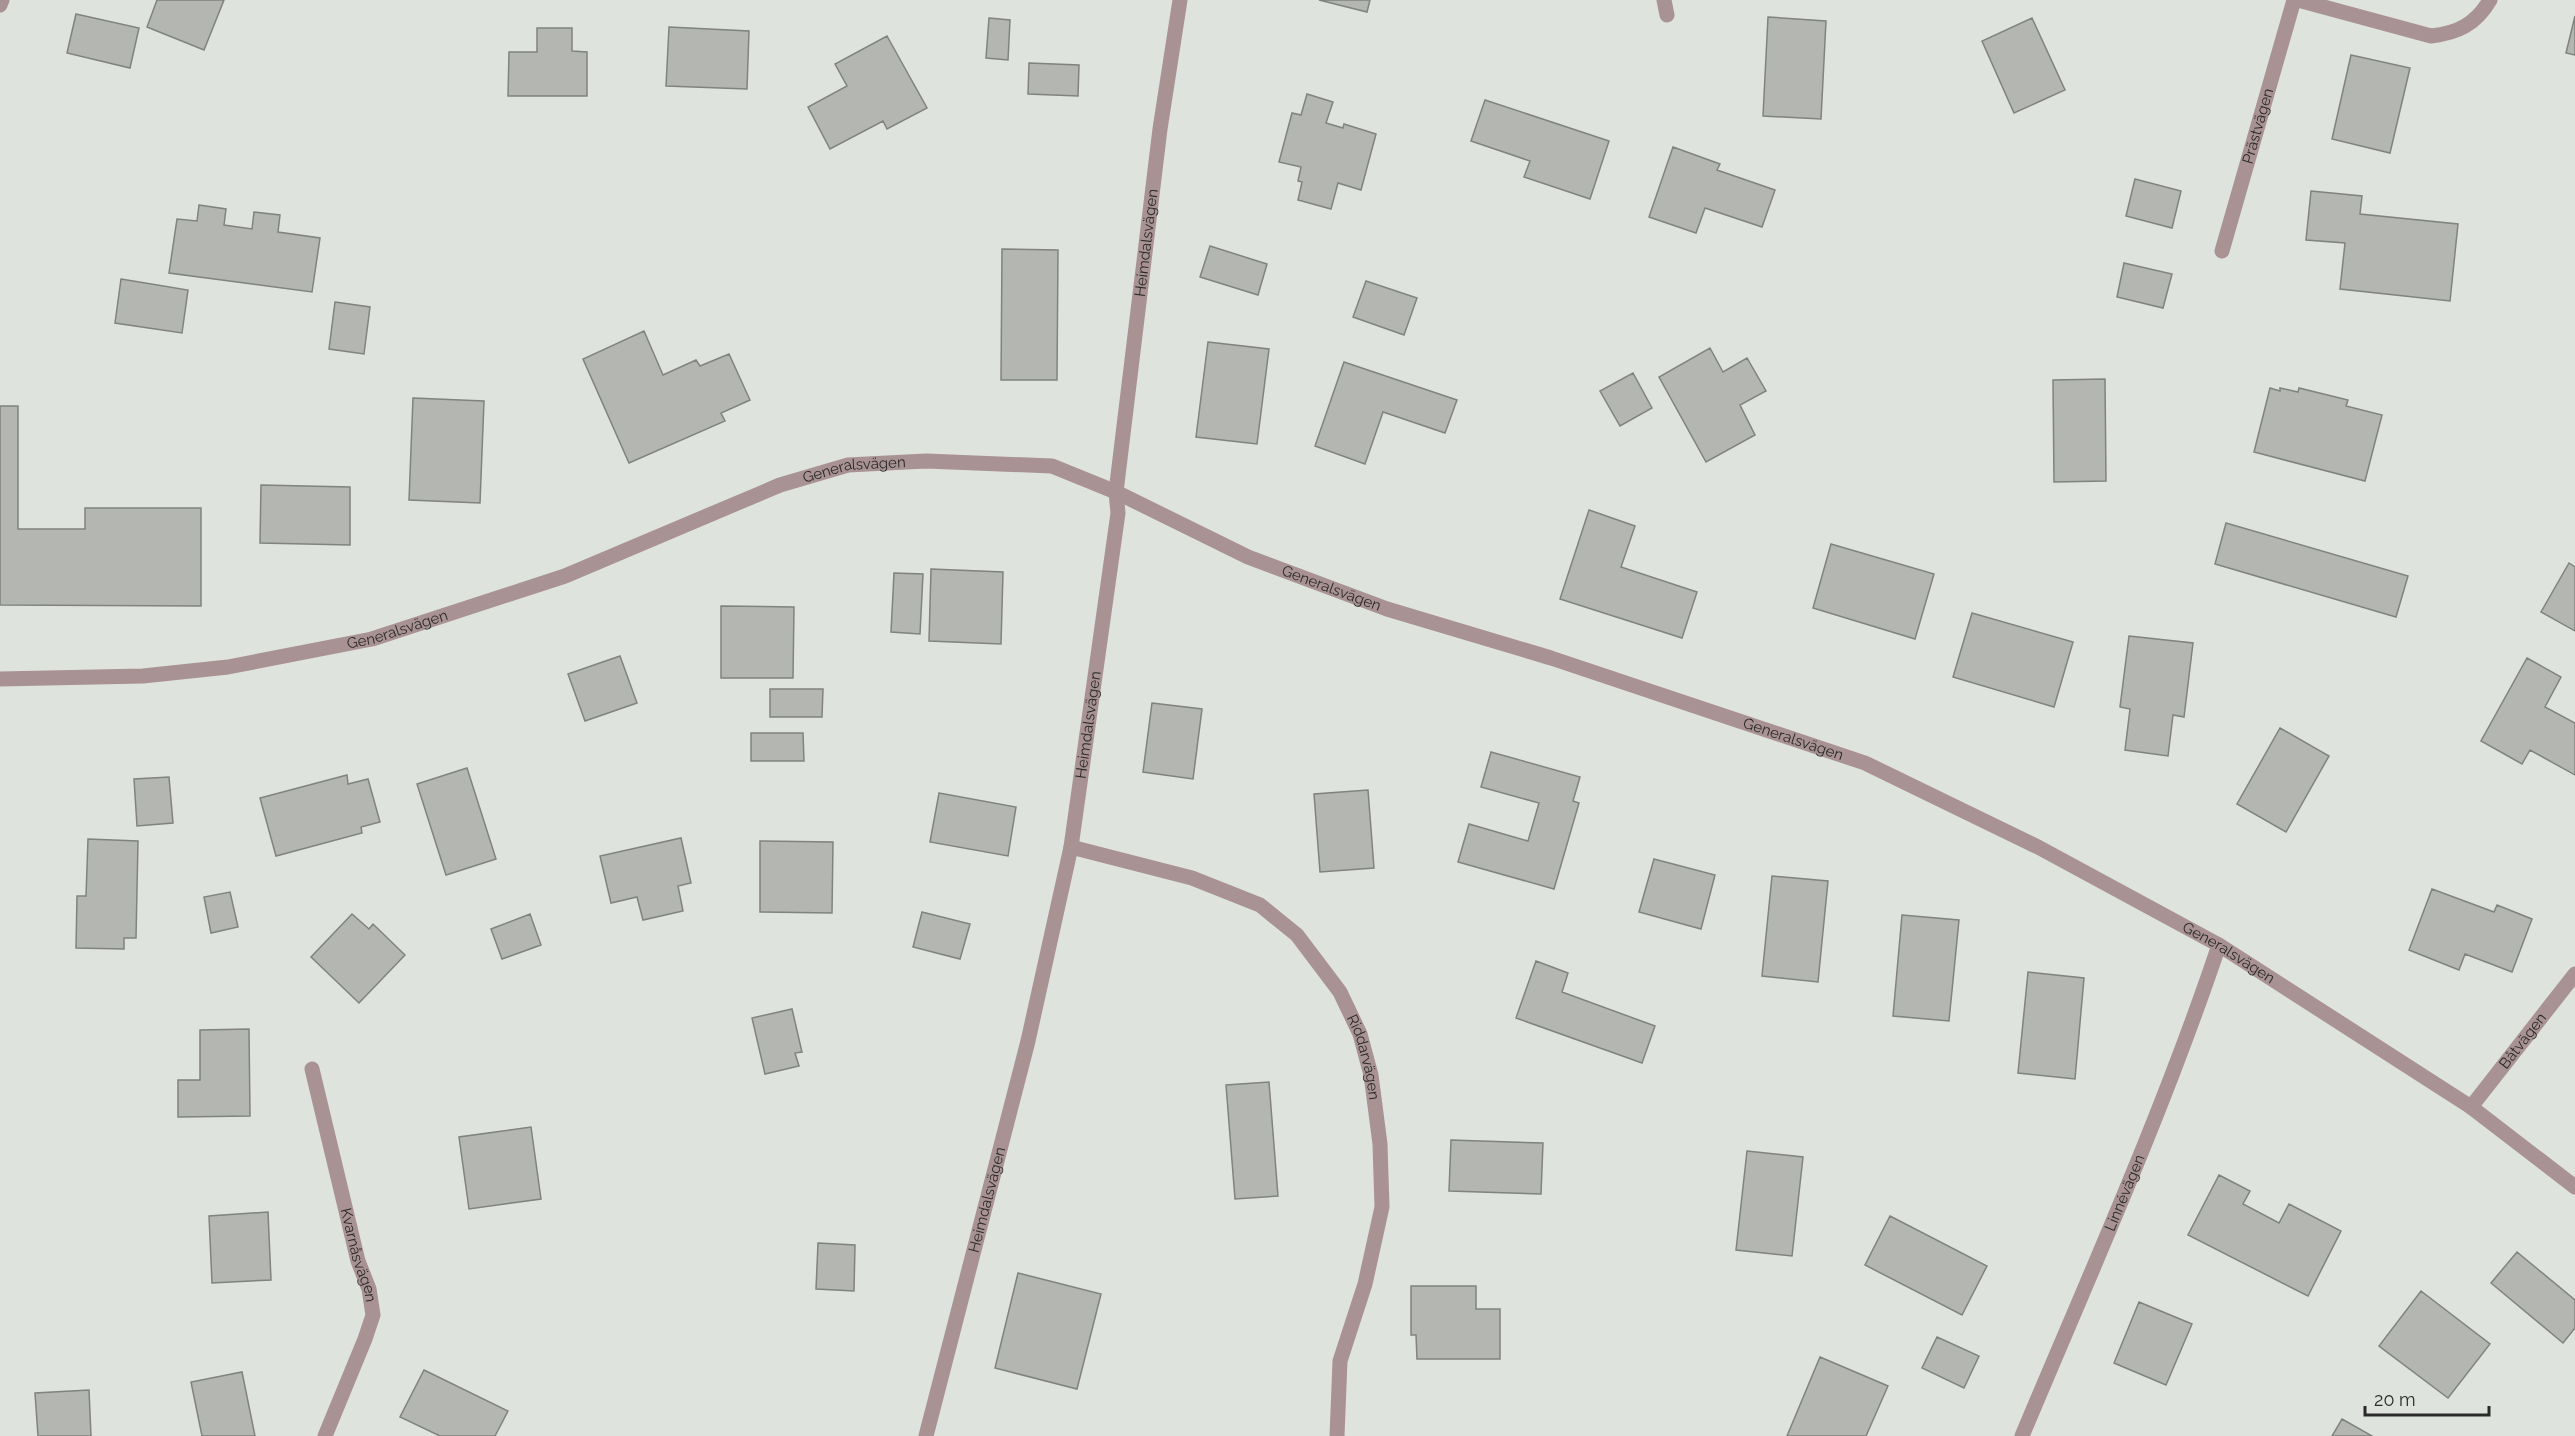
<svg xmlns="http://www.w3.org/2000/svg" width="2575" height="1436" viewBox="0 0 2575 1436" font-family="Raleway,sans-serif">
<style>
.building{fill:#b3b6b1;stroke:#80837e;stroke-width:1.5}
.lines{fill:none;stroke-linecap:round;stroke-linejoin:round}
.service{stroke:#a99294;stroke-width:15}
.minor{stroke:#a99294;stroke-width:15}
.labels{text-anchor:middle;stroke-width:6;stroke-linejoin:round;paint-order:stroke}
.street-label{font-size:15px;fill:#292a29;stroke:#dfe3dd}
</style>
<rect width="100%" height="100%" fill="#dfe3dd"/>
<!-- building -->
<path class="building" d="M157,0H224L204,50L147,27Z
M1319,0H1370L1367,12Z
M76,14L139,28L130,68L67,53Z
M2575,16V55L2566,53Z
M1768,17L1826,21L1821,119L1763,116Z
M989,18L1010,20L1008,60L986,58Z
M2032,18L2065,90L2014,113L1982,41Z
M669,27L749,31L747,89L666,86Z
M537,28H572V51L587,52V96H508L509,52H537Z
M887,36L927,108L887,129L883,121L830,149L808,107L847,86L835,64Z
M2351,55L2410,68L2390,153L2332,139Z
M1029,63L1079,65L1078,96L1028,94Z
M1307,94L1333,102L1326,123L1343,128L1344,124L1376,134L1361,190L1338,183L1331,209L1298,200L1302,182L1298,181L1301,167L1279,162L1292,113L1301,115Z
M1485,100L1609,141L1590,199L1524,177L1530,161L1471,141Z
M1673,147L1720,164L1717,170L1775,190L1762,227L1705,208L1696,233L1649,217Z
M2135,179L2181,191L2172,228L2126,216Z
M2311,191L2362,196L2360,214L2458,224L2450,301L2340,289L2345,243L2306,240Z
M199,205L226,209L224,225L252,229L254,212L280,215L278,232L320,238L312,292L169,273L177,219L197,221Z
M1210,246L1267,264L1258,295L1200,277Z
M1002,249L1058,250L1057,380H1001Z
M2124,263L2172,274L2163,308L2117,297Z
M121,279L188,290L182,333L115,323Z
M1366,281L1417,298L1404,335L1353,317Z
M335,302L370,307L364,354L329,349Z
M644,331L663,375L696,360L700,366L729,354L750,400L721,413L725,421L629,463L583,359Z
M1208,342L1269,349L1257,444L1196,437Z
M1710,348L1723,372L1747,358L1766,391L1740,405L1755,435L1706,462L1659,377Z
M1344,362L1457,400L1445,433L1383,412L1365,464L1315,446Z
M1633,373L1652,408L1620,426L1600,391Z
M2105,379L2106,481L2054,482L2053,380Z
M2270,388L2280,391V388L2298,392L2299,388L2348,400L2346,406L2382,415L2365,481L2254,452Z
M413,398L484,401L480,503L409,500Z
M0,406H18V529H85V508H201V606L0,605Z
M261,485L350,487V545L260,543Z
M1589,510L1635,526L1621,567L1697,592L1682,638L1560,599Z
M2226,523L2408,576L2396,617L2215,564Z
M1831,544L1934,574L1915,639L1813,608Z
M2569,563L2575,567V631L2541,612Z
M931,569L1003,572L1001,644L929,641Z
M894,573L923,574L920,634L891,632Z
M721,606L794,607L793,678H721Z
M1972,613L2073,642L2054,707L1953,677Z
M2129,636L2193,643L2184,717L2173,715L2168,756L2125,750L2130,709L2120,707Z
M620,656L637,703L585,721L568,674Z
M2527,658L2561,677L2545,707L2575,723V775L2530,750L2522,764L2481,741Z
M770,689H823L822,717H770Z
M1152,703L1202,709L1193,779L1143,772Z
M2280,728L2329,756L2286,832L2237,804Z
M751,733H803L804,761H751Z
M1491,752L1580,777L1573,801L1579,803L1554,889L1458,862L1469,824L1528,841L1539,803L1481,787Z
M467,768L496,859L446,875L417,784Z
M347,775L348,784L368,779L380,822L361,827L362,833L276,856L260,798Z
M169,777L173,823L137,826L134,779Z
M1368,790L1374,868L1320,872L1314,794Z
M939,793L1016,807L1008,856L930,842Z
M681,838L691,883L678,886L683,911L643,920L637,897L611,903L600,856Z
M88,839L138,841L136,938H124V949L76,948L77,896H86Z
M760,841L833,842L832,913L760,912Z
M1654,859L1715,875L1701,929L1639,912Z
M1772,876L1828,881L1818,982L1762,976Z
M2432,889L2494,912L2497,905L2532,919L2512,972L2465,954L2459,970L2409,950Z
M230,892L238,927L211,933L204,897Z
M922,912L970,924L960,959L913,947Z
M352,914L369,929L373,924L405,955L359,1003L311,957Z
M530,914L541,945L502,959L491,929Z
M1902,915L1959,920L1949,1021L1893,1016Z
M1536,961L1568,973L1562,992L1655,1026L1642,1063L1516,1018Z
M2028,972L2084,978L2075,1079L2018,1073Z
M792,1009L802,1052L795,1053L799,1066L765,1074L752,1018Z
M249,1029L250,1116L178,1117V1080H200V1030Z
M1269,1082L1278,1196L1235,1199L1226,1085Z
M531,1127L541,1199L469,1209L459,1137Z
M1451,1140L1543,1143L1541,1194L1449,1191Z
M1747,1151L1803,1157L1792,1256L1736,1250Z
M2219,1175L2250,1191L2243,1204L2279,1223L2289,1204L2341,1231L2308,1296L2188,1235Z
M268,1212L271,1280L212,1283L209,1216Z
M1890,1216L1987,1266L1962,1315L1865,1265Z
M818,1243L855,1245L854,1291L816,1289Z
M2517,1252L2575,1300V1328L2563,1343L2491,1283Z
M1018,1273L1101,1294L1077,1389L995,1368Z
M1411,1286H1476V1309H1500V1359H1417L1416,1335H1411Z
M2421,1291L2490,1344L2448,1398L2379,1346Z
M2139,1302L2192,1324L2166,1385L2114,1363Z
M1937,1337L1979,1356L1964,1388L1922,1368Z
M1820,1357L1888,1386L1866,1436H1787Z
M424,1370L508,1411L495,1436H440L400,1417Z
M242,1372L255,1436H202L191,1382Z
M89,1390L91,1436H38L35,1393Z
M2342,1419L2372,1436H2332Z"/>
<g class="lines">
<!-- service -->
<path class="service" d="M2298,0L2431,36C2458,33 2476,24 2490,0"/>
<!-- minor -->
<g class="minor">
<path d="M1664,0L1667,15"/>
<path d="M0,5L2,0"/>
<path id="s1" d="M2222,251L2294,0"/>
<path id="s2" d="M0,679L143,676L228,667L372,639L565,576L780,485L848,465L926,461L1052,466L1116,492L1248,557L1387,609L1551,658L1865,763L2038,847L2219,945L2471,1107L2575,1187"/>
<path id="s3" d="M1071,847L1192,878L1260,905L1297,935L1340,992L1360,1034L1371,1075L1380,1144L1382,1207L1365,1284L1340,1361L1337,1436"/>
<path id="s4" d="M312,1069L358,1261L369,1289L373,1315L365,1339L325,1436"/>
<path id="s5" d="M2471,1107L2575,974"/>
<path id="s6" d="M926,1436L1028,1041L1071,847L1118,513L1116,492L1160,129L1180,0"/>
<path id="s7" d="M2022,1436C2090,1274 2163,1112 2219,945"/>
</g>
</g>
<g class="labels">
<!-- street labels -->
<g class="street-label">
<text dy="5" stroke="none"><textPath href="#s1" startOffset="130">Prästvägen</textPath></text>
<text dy="5" stroke="none"><textPath href="#s6" startOffset="1216">Heimdalsvägen</textPath></text>
<text dy="5" stroke="none"><textPath href="#s2" startOffset="888">Generalsvägen</textPath></text>
<text dy="5" stroke="none"><textPath href="#s2" startOffset="1392">Generalsvägen</textPath></text>
<text dy="5" stroke="none"><textPath href="#s2" startOffset="402">Generalsvägen</textPath></text>
<text dy="5" stroke="none"><textPath href="#s6" startOffset="730">Heimdalsvägen</textPath></text>
<text dy="5" stroke="none"><textPath href="#s2" startOffset="1878">Generalsvägen</textPath></text>
<text dy="5" stroke="none"><textPath href="#s2" startOffset="2364">Generalsvägen</textPath></text>
<text dy="5" stroke="none"><textPath href="#s5" startOffset="84">Båtvägen</textPath></text>
<text dy="5" stroke="none"><textPath href="#s3" startOffset="387">Riddarvägen</textPath></text>
<text dy="5" stroke="none"><textPath href="#s7" startOffset="264">Linnévägen</textPath></text>
<text dy="5" stroke="none"><textPath href="#s6" startOffset="244">Heimdalsvägen</textPath></text>
<text dy="5" stroke="none"><textPath href="#s4" startOffset="192">Kvarnåsvägen</textPath></text>
</g>
</g>
<!-- scale -->
<path d="M2365 1406v9h124v-9" fill="none" stroke="#292a29" stroke-width="3"/>
<text x="2374" y="1406" font-size="18" fill="#292a29" stroke="#dfe3dd" stroke-width="4.5" paint-order="stroke">20 m</text>
</svg>
